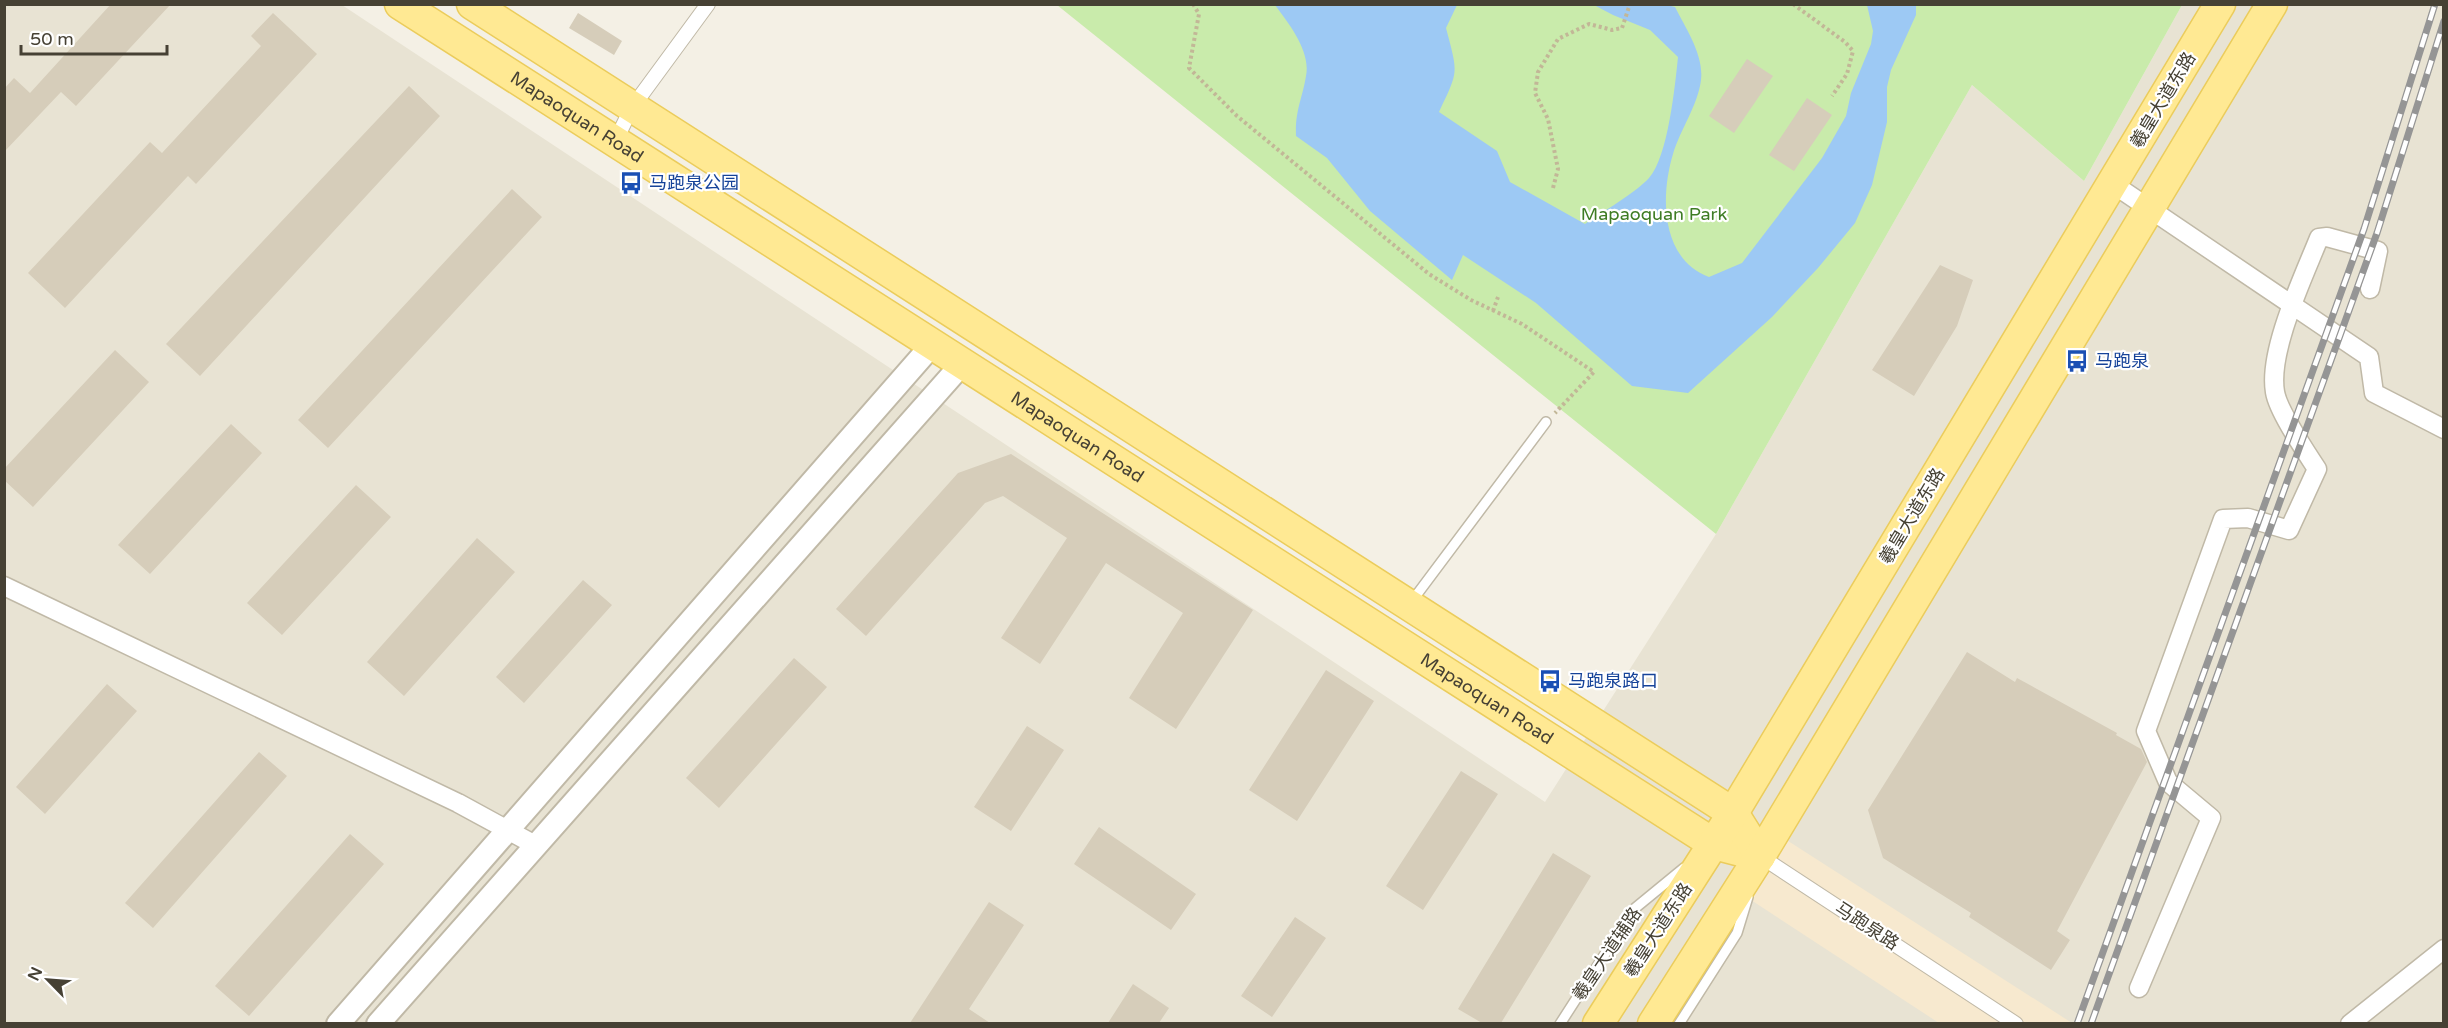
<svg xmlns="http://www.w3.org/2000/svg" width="2448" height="1028" viewBox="0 0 2448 1028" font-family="'Varela Round','Noto Sans SC',sans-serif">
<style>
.residential{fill:#e8e3d3}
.commercial{fill:#f7e9cf}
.green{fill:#c9ebab}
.water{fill:#9dc9f4}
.building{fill:#d6cdba}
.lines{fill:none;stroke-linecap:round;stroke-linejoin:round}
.service-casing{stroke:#c0b9a7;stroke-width:12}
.pedestrian-casing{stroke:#c0b9a7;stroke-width:16}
.minor-casing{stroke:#c0b9a7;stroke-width:21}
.tertiary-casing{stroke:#c0b9a7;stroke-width:26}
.primary-casing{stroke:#ebcc5c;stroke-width:33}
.path{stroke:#c2b797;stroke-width:4;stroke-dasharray:3 3;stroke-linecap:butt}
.service{stroke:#fff;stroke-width:9}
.pedestrian{stroke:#fff;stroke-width:14}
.minor{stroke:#fff;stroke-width:18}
.tertiary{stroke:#fff;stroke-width:22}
.primary{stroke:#ffe993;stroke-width:30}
.rail-casing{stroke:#959595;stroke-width:7}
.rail{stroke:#fff;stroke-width:4.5;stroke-dasharray:14;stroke-linecap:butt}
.labels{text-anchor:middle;stroke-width:4.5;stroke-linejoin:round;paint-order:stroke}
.street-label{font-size:18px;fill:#464134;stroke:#fff}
.transit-label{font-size:18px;fill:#164399;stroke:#fff;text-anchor:start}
.park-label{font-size:18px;fill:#3e7c24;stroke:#fff}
</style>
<rect width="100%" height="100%" fill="#f4f0e5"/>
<!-- residential -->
<path class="residential" d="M5,5H342L1545,802L1716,534L1972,85L2084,181L2182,5H2443V1023L5,1024Z"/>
<!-- commercial -->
<path class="commercial" d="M1785,839L2072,1023H1939L1751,900Z"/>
<!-- green -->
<path class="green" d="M1057,5H2182L2084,181L1972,85L1716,534Z"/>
<!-- water -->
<path class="water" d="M1663,4L1675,7C1686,29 1704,55 1701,80C1698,105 1680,130 1673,154C1660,197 1661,259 1709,277L1742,263L1822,158L1846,116L1851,93L1871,44L1873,31L1867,5H1916V15L1891,70L1887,87V122L1872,185L1855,223L1818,268L1772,317L1688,393L1632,386L1536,303L1463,255L1452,280L1370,211L1327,158L1296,136C1295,110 1302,100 1306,76C1311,51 1289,24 1275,5H1457L1446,28C1458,74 1459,70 1439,112L1497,151L1510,182L1585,224C1603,211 1633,195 1649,178C1668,157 1675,86 1678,57L1650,30L1613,15L1594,5Z"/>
<!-- building -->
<path class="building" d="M111,4H171L76,106L61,92L4,152V89L14,78L30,93Z
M273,13L317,54L196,184L188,176L65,308L28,273L150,142L162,153L261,46L251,36Z
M578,13L622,41L614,55L569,28Z
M1747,59L1773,76L1734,133L1709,116Z
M409,86L440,116L200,376L166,344Z
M1807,98L1832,115L1794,171L1769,155Z
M512,189L542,217L328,448L298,420Z
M1940,265L1973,280L1957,326L1914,396L1872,370Z
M115,350L149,382L33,507L4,480V469Z
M231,424L262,453L150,574L118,545Z
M1011,454L1253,610L1176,729L1129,698L1183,613L1106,563L1040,664L1001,638L1067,538L1003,496L985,503L866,636L836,609L958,473Z
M356,485L391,517L282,635L247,603Z
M477,538L515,572L404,696L367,662Z
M583,580L612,605L524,703L496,677Z
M1967,652L2015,682L2017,678L2117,733L2116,735L2141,749L2147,762L2057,931L2070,940L2051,970L1969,917L1971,913L1883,858L1868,810Z
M794,658L827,687L719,808L686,778Z
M1326,670L1374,701L1297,821L1249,790Z
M107,684L137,711L45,814L16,787Z
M1027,726L1064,750L1011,831L974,807Z
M259,752L287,776L153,928L125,903Z
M1461,771L1498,794L1423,910L1386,886Z
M1099,827L1196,894L1171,930L1074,864Z
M350,834L384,864L249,1016L215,986Z
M1553,853L1591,876L1501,1023H1482L1458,1009Z
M989,902L1024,925L969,1009L990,1023H910Z
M1295,917L1326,938L1272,1017L1241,996Z
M1133,984L1169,1008L1159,1023H1108Z"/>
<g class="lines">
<!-- service casing -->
<g class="service-casing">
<path id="service" d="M1412,601L1546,422
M1560,1024L1634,909L1684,868
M1679,1024L1737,933L1748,897"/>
</g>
<!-- pedestrian casing -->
<g class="pedestrian-casing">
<path id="pedestrian" d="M615,142L631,109L708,4
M1760,856L2016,1024"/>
</g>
<!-- minor casing -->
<g class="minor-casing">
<path id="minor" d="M2113,184L2369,357L2374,393L2444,429
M4,586L458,803L535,845
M2139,988L2211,818L2168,782L2146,731L2223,519L2248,518L2289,530L2317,469C2306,452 2278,411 2275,392C2268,351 2303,278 2319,238L2327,237L2378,251L2370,289
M2350,1024L2444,949"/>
</g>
<!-- tertiary casing -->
<g class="tertiary-casing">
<path id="tertiary" d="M338,1024L932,345
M378,1024L962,364"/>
</g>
<!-- primary casing -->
<g class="primary-casing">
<g id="primary">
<path id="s1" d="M400,4L1714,844L1760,856"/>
<path d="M472,4L1733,813L1760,856"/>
<path d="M1598,1024L1733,813L2220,4"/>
<path d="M1653,1024L1760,856L2272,4"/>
</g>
</g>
<!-- path -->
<path class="path" d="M1193,4L1199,14L1189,68L1237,116L1429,274L1471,300L1522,324L1594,372L1555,413
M1793,4L1845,42L1853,51L1847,74L1832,96
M1553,188L1558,169L1548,119L1535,93L1538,72L1558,39L1589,24L1612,30L1622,28L1630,4
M1493,311L1498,297"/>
<!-- service -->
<use href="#service" class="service"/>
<!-- pedestrian -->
<use href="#pedestrian" class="pedestrian"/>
<!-- minor -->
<use href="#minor" class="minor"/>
<!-- tertiary -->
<use href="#tertiary" class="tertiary"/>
<!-- primary -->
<use href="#primary" class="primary"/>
<!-- rail casing -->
<g class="rail-casing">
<path id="rail" d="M2077,1024L2364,229L2435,4
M2091,1024L2377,233L2444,21"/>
</g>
<!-- rail -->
<use href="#rail" class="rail"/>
</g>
<!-- icons -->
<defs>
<g id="bus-bare" transform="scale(1.8)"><path d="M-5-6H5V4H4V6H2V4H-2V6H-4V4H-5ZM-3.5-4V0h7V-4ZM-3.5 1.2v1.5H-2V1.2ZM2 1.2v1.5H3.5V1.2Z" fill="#1a4fb4" stroke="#fff" stroke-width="2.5" paint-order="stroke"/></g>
</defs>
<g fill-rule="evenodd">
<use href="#bus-bare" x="631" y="183"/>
<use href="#bus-bare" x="2077" y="361"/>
<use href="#bus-bare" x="1550" y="681"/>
</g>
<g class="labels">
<!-- street labels -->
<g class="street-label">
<text transform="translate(2163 100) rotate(-59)" y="6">羲皇大道东路</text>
<text dy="6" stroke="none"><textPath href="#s1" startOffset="210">Mapaoquan Road</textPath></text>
<text dy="6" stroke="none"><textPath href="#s1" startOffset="804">Mapaoquan Road</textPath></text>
<text transform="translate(1912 516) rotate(-59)" y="6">羲皇大道东路</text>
<text dy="6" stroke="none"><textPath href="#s1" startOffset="1290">Mapaoquan Road</textPath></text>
<text transform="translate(1867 926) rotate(33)" y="6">马跑泉路</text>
<text transform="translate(1658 930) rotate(-57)" y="6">羲皇大道东路</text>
<text transform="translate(1607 954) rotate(-56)" y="6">羲皇大道辅路</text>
</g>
<!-- transit labels -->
<g class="transit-label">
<text x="649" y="189">马跑泉公园</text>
<text x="2095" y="367">马跑泉</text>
<text x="1568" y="687">马跑泉路口</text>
</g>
<!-- park labels -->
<g class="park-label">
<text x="1654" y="220">Mapaoquan Park</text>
</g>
</g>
<!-- border -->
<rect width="2448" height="1028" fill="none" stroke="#464134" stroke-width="12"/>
<!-- north arrow -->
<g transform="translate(48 980) rotate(295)" stroke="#ffffff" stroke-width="4.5" paint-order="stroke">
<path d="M0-4.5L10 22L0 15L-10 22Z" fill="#464134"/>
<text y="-9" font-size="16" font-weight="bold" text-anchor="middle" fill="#464134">N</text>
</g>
<!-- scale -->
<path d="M21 45v9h146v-9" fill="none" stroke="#464134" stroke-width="3"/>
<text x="30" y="45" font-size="18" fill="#464134" stroke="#ffffff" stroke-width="4.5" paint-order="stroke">50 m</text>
</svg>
